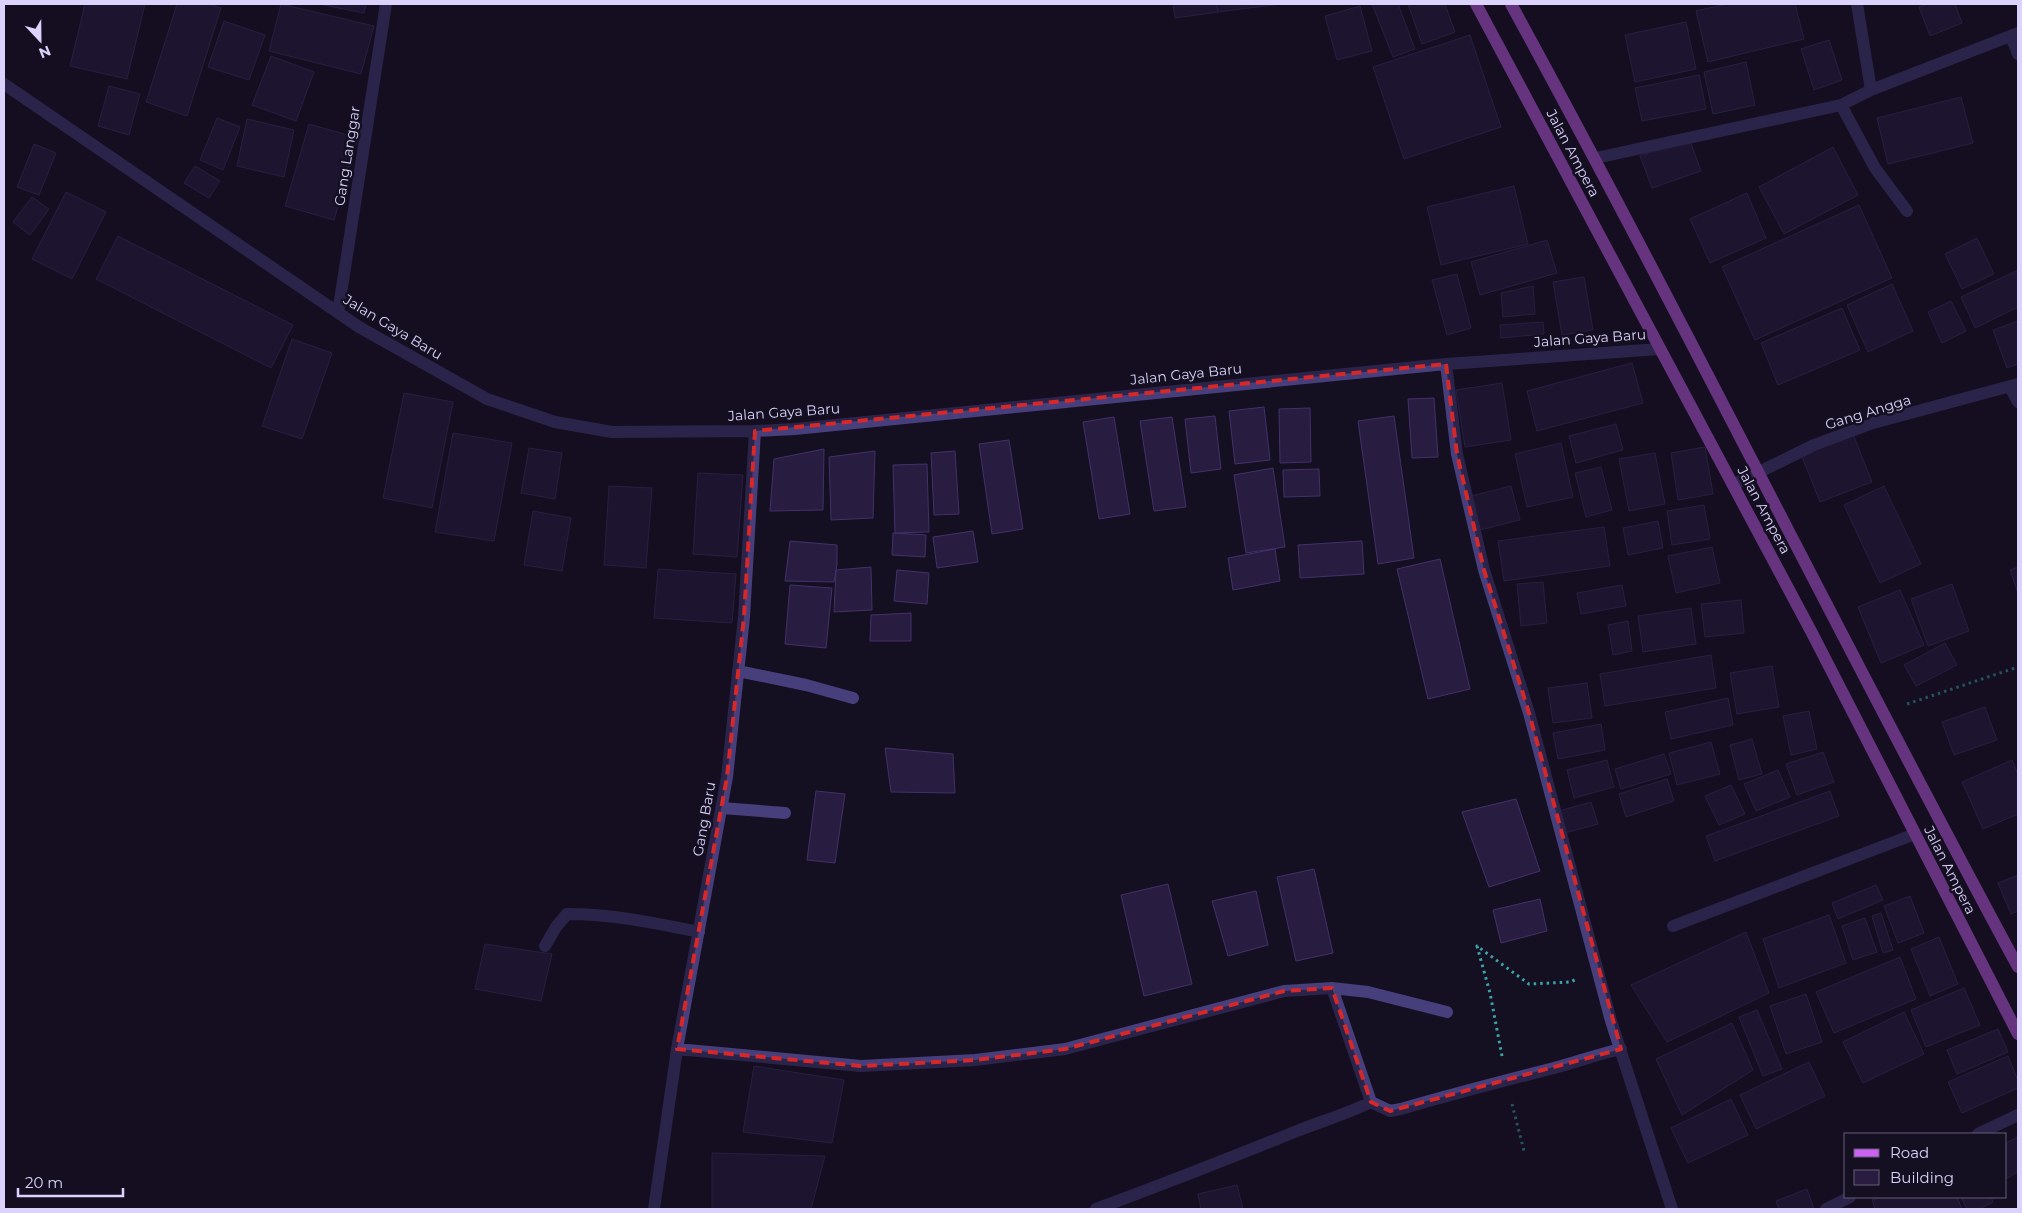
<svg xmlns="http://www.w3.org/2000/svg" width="2022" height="1213" viewBox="0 0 2022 1213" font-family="Montserrat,sans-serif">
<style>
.building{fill:#281d40;stroke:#42316a}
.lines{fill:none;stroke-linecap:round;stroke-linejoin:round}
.path{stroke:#39a5a9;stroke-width:3;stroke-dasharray:2.5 4;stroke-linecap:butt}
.minor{stroke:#473e7c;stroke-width:12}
.major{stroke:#cb63f1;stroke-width:12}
.marked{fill:none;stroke:#d62828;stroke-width:4;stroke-dasharray:10 6;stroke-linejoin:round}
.labels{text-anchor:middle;stroke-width:5;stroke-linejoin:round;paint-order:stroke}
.street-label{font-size:14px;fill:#dbd3fb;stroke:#140f21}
</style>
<rect width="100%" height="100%" fill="#140f21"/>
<!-- building -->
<path class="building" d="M85,4H145L127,79L70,66Z
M177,4H208L221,8L187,116L146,102Z
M281,4L374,26L361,74L269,51Z
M319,4H366L364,13Z
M1173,4H1216L1218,12L1175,18Z
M1216,4H1280L1218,12Z
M1372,4H1398L1415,49L1393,57Z
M1408,4H1445L1455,32L1422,44Z
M1727,4H1795L1804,39L1708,62L1696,11Z
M1928,4H1955L1962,23L1930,36L1919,7Z
M1360,6L1372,51L1337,60L1325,16Z
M224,21L265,35L249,80L208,67Z
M1686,22L1696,69L1635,82L1625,35Z
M1470,35L1501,127L1404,159L1373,67Z
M1829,40L1842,80L1814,90L1801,49Z
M271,56L314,72L296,121L252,105Z
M1746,62L1755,105L1713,114L1704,72Z
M1699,75L1706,109L1642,121L1635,88Z
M109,86L140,94L129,135L98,126Z
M1961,97L1973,143L1888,164L1877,118Z
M217,118L240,127L223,170L200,160Z
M247,119L294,130L284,177L237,166Z
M309,124L358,138L334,220L285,206Z
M1689,138L1701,171L1652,188L1640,156Z
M34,144L56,153L39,195L17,187Z
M1833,147L1858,195L1784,234L1759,187Z
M195,166L220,181L209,198L184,183Z
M1514,186L1528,244L1441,265L1427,207Z
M66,192L106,212L72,279L32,259Z
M1747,193L1766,238L1710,263L1690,219Z
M32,197L49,209L30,235L13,222Z
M1859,205L1892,278L1755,340L1722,267Z
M118,236L293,325L271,368L96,279Z
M1977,238L1994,274L1962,289L1945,254Z
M1547,240L1557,273L1480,295L1471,262Z
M2018,270V307L1975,328L1961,297Z
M1457,274L1471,328L1447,335L1432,280Z
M1584,277L1593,330L1562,335L1553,282Z
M1892,284L1913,331L1868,352L1847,305Z
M1533,286L1535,314L1503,317L1501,293Z
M1951,301L1966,331L1942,343L1928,312Z
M1842,308L1860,350L1778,385L1761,343Z
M2018,321V364L2007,368L1993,330Z
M1543,322L1544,334L1501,338L1500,325Z
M292,339L332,353L302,439L262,426Z
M1632,363L1643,403L1537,431L1527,391Z
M1502,383L1511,440L1465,447L1456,390Z
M404,393L453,402L432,508L383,498Z
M1434,398L1438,457L1412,458L1408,399Z
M1264,407L1270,460L1235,464L1229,411Z
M1310,408L1311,462L1280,463L1279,409Z
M1215,416L1221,469L1191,473L1185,419Z
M1394,416L1414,558L1378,564L1358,421Z
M1114,417L1130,514L1099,519L1083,422Z
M1172,417L1186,507L1154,511L1140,421Z
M1616,424L1623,450L1576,463L1569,436Z
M453,433L512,443L494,541L435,532Z
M1853,434L1872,482L1820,502L1801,454Z
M1009,440L1023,529L992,534L979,444Z
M1561,443L1573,497L1527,507L1515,454Z
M1705,447L1713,494L1678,500L1671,453Z
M529,448L562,453L555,499L521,493Z
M824,449L823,510L770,511L774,459Z
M875,451L873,518L831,520L829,457Z
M955,451L959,514L934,515L931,453Z
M1655,453L1665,504L1629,511L1619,459Z
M927,464L929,532L895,533L893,465Z
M1601,467L1612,510L1586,517L1575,473Z
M1273,468L1285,547L1246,553L1234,475Z
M1319,469L1320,496L1284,497L1283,470Z
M698,473L743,475L737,557L693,554Z
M609,486L652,488L646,568L604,565Z
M1511,486L1520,520L1480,530L1471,496Z
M1884,486L1921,564L1880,583L1844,505Z
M1704,505L1710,539L1672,545L1667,511Z
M533,511L571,518L562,571L524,565Z
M1658,521L1663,548L1628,555L1623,528Z
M1604,527L1610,566L1504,581L1498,541Z
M973,531L978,562L937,568L933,537Z
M893,533L926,535L925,557L892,555Z
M790,541L837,545V565L834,582L785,581Z
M1362,541L1364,574L1300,578L1298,545Z
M1712,547L1720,583L1676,593L1668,556Z
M1275,549L1280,581L1233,590L1228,558Z
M1440,559L1470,689L1428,699L1397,569Z
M871,567L872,610L834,612L836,570Z
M2018,567V593L2010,570Z
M658,569L736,574L732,623L654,618Z
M897,570L929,573L927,604L894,601Z
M1543,582L1547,623L1521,626L1517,584Z
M1952,584L1969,631L1928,646L1911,599Z
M790,585L832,588L826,648L785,644Z
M1622,585L1626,606L1581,614L1577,593Z
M1900,590L1924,645L1881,663L1858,607Z
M1741,600L1744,633L1705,637L1701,604Z
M1691,608L1696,644L1643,652L1638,616Z
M911,613V641H870L871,615Z
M1628,621L1632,651L1613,655L1608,625Z
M1945,643L1957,665L1916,686L1904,665Z
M1711,655L1716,688L1605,706L1600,674Z
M1772,666L1779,707L1737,714L1730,673Z
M1587,683L1592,718L1553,723L1548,688Z
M1728,698L1733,725L1671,739L1665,712Z
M1985,707L1997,740L1954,755L1942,722Z
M1809,711L1817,749L1791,755L1783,716Z
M1601,724L1605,750L1558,759L1553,733Z
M1752,739L1762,774L1739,780L1730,745Z
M1711,742L1720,774L1677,785L1669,753Z
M885,748L953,754L955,793L891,792Z
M1823,752L1834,782L1797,795L1786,764Z
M1664,754L1671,774L1621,789L1615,769Z
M1607,760L1614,787L1574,798L1567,770Z
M2012,760L2018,774V814L1983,829L1962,782Z
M1778,770L1790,797L1756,811L1744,784Z
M1667,779L1674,801L1626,817L1619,794Z
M1731,785L1745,814L1719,825L1705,796Z
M816,791L845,794L835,863L807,860Z
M1830,791L1839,816L1715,861L1706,836Z
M1516,799L1540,871L1489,887L1462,812Z
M1591,802L1598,824L1565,833L1559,811Z
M1314,869L1333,953L1296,961L1277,877Z
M2018,875V911L2011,914L1998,883Z
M1168,884L1192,984L1144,996L1121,895Z
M1876,885L1883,900L1838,919L1832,903Z
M1256,891L1268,945L1228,956L1212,901Z
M1910,896L1924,933L1898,943L1884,906Z
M1540,899L1547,931L1501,943L1493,910Z
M1881,913L1893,950L1883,953L1872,916Z
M1829,915L1846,963L1779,988L1763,939Z
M1865,918L1877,952L1853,960L1842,926Z
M1746,932L1769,993L1667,1042L1631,985Z
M1939,937L1958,984L1930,996L1911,949Z
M485,944L552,954L541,1001L475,989Z
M1900,957L1916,999L1834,1033L1816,992Z
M1964,988L1980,1025L1926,1047L1911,1010Z
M1806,994L1822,1042L1786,1054L1770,1006Z
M1757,1010L1782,1069L1763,1076L1739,1017Z
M1904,1012L1924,1054L1863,1083L1843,1042Z
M1732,1023L1753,1070L1682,1115L1656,1059Z
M1998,1029L2008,1052L1957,1074L1947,1050Z
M2008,1056L2018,1081V1088L1962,1113L1948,1082Z
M1809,1062L1825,1096L1756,1129L1740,1095Z
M754,1066L844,1080L832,1143L743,1132Z
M1731,1099L1748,1135L1688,1163L1671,1128Z
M2018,1137V1172L2006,1179V1143Z
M712,1153L825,1156L811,1209H712Z
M1237,1185L1243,1209H1201L1198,1194Z
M1807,1189L1814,1209H1779L1776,1201Z
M1881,1197H1957L1962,1209H1875L1872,1200Z
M1961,1197H1991L1993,1202L1979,1209H1967Z"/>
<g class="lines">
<!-- path -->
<path class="path" d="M1907,704L2018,667
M1502,1056L1490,993L1477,946L1529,984L1571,982L1576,979
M1512,1104L1524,1151"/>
<!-- minor -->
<path class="minor" d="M1857,4L1871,90
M2011,36L2018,54
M4,84L359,327L487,399L555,422L612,432L755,431L795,429L1446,364L1660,349
M1841,105L1875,168L1907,211
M1596,158L1841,105L1871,90L2018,33
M338,313L386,4
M1446,364L1457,454L1484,570L1529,713L1611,1021L1672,1209
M2010,387L2018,402
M1733,485L1814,445L1873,423L2018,384
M738,671L806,685L853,698
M722,808L785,813
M1673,926L1915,834
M545,946L556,927L567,914C612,914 655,923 699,932
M677,1049L861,1066L975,1060L1065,1049L1284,991L1332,988L1368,992L1447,1012
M1371,1102L1390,1111L1401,1109C1452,1094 1503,1081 1554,1068C1577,1062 1598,1054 1621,1049
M1978,1134L2018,1115
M654,1209L677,1049L727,777L744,617L755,431
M1096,1209C1164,1184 1230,1158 1297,1131C1322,1121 1347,1114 1371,1102L1332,988
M1826,1209L1850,1197"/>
<!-- major -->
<path class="major" d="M1476,4L1812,633L2018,1034
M1511,4C1685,322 1845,648 2018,967"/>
</g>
<!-- marked area -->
<path d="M0 0H2022V1213H0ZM1446,364L1457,454L1484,570L1529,713L1621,1049L1390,1111L1371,1102L1332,988L1284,991L1065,1049L975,1060L861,1066L677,1049L727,777L744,617L755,431Z" fill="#140f21" fill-opacity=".55" fill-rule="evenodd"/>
<path class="marked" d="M1446,364L1457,454L1484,570L1529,713L1621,1049L1390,1111L1371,1102L1332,988L1284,991L1065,1049L975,1060L861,1066L677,1049L727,777L744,617L755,431Z"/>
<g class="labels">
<!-- street labels -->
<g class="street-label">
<text transform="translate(1573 153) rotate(62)" y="5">Jalan Ampera</text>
<text transform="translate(347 156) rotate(-81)" y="5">Gang Langgar</text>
<text transform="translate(393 327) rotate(31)" y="5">Jalan Gaya Baru</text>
<text transform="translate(1590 338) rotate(-4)" y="5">Jalan Gaya Baru</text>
<text transform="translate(1186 374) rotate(-6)" y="5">Jalan Gaya Baru</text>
<text transform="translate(784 412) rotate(-4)" y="5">Jalan Gaya Baru</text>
<text transform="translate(1868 412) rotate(-17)" y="5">Gang Angga</text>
<text transform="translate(1764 510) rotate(62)" y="5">Jalan Ampera</text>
<text transform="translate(704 819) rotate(-80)" y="5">Gang Baru</text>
<text transform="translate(1950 870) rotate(63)" y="5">Jalan Ampera</text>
</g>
</g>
<!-- border -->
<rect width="2022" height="1213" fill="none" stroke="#dbd3fb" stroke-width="10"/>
<!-- legend -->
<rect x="1844" y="1133" width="162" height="65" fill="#140f21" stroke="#645d78"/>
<rect x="1854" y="1149" width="25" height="8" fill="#cb63f1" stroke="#645d78"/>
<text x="1890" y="1158" font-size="15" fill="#dbd3fb">Road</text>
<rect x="1854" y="1170" width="25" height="15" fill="#281d40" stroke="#645d78"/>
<text x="1890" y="1183" font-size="15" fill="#dbd3fb">Building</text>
<!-- north arrow -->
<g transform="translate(40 40) rotate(158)" stroke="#140f21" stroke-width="4" paint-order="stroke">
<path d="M0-4L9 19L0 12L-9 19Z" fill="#dbd3fb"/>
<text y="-8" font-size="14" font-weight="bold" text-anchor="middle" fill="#dbd3fb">N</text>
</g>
<!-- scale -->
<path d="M18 1188v8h105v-8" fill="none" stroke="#dbd3fb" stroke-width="2.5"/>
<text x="25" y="1188" font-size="15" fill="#dbd3fb" stroke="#140f21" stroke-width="4" paint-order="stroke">20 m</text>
</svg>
